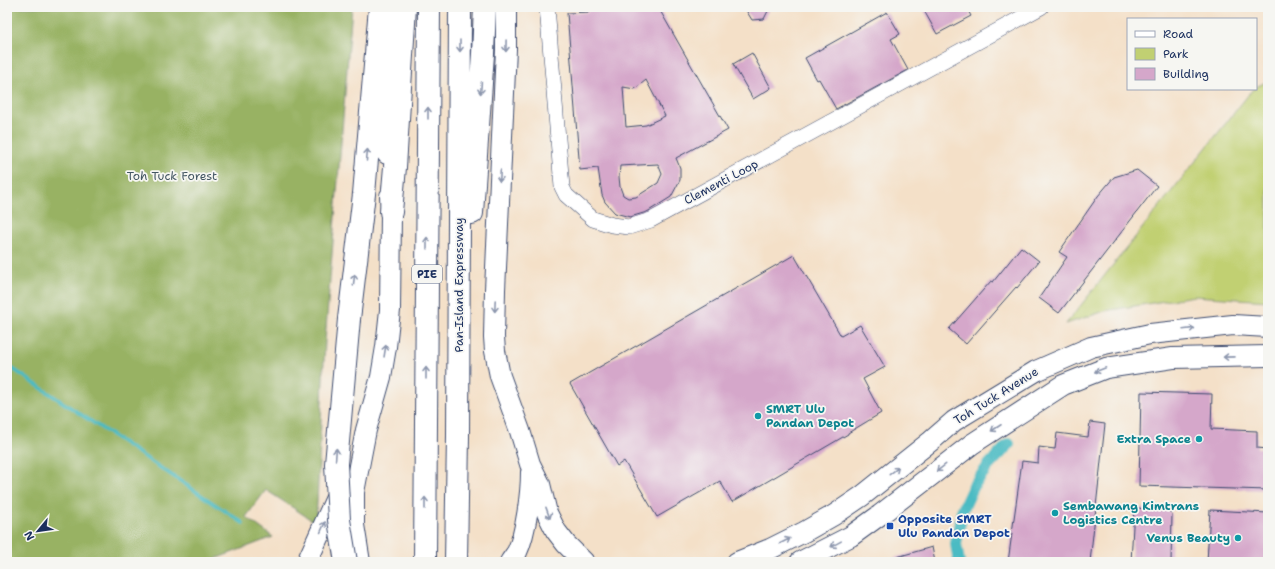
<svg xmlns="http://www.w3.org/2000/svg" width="1275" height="569" viewBox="0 0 1275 569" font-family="'Shantell Sans',sans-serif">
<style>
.green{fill:#c1d072;stroke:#6e8068}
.forest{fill:#98b264;stroke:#5a7061}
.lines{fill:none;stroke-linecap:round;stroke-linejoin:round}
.stream{stroke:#4cbbc3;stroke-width:3.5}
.canal{stroke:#4cbbc3;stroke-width:12}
.building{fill:#d5a7ca;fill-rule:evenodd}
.minor-casing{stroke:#3c4a6e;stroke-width:16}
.major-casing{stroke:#3c4a6e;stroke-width:22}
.highway-casing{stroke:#3c4a6e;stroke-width:24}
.minor{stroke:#fff;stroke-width:15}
.major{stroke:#fff;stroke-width:20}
.highway{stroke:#fff;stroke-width:22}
.highway-bridge-casing{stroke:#3c4a6e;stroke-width:24;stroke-linecap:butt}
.highway-bridge{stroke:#fff;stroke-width:22}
.oneway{stroke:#8d97ae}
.culture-dot{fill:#0f9aa8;stroke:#f6f6f2;stroke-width:1.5}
.transit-dot{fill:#1a4fb4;stroke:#f6f6f2;stroke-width:1.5}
.labels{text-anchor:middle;stroke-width:3.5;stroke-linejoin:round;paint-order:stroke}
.shield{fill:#f6f6f2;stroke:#5d6b8a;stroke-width:1}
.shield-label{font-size:11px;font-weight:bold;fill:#1b2f5e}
.park-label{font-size:12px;fill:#445763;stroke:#f6f6f2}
.street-label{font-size:12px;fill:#1b2f5e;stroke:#f6f6f2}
.culture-label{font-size:12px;font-weight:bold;fill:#0d838f;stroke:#f6f6f2;text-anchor:start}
.transit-label{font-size:12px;font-weight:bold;fill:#164399;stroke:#f6f6f2;text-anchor:start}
</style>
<rect width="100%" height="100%" fill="#f6f6f2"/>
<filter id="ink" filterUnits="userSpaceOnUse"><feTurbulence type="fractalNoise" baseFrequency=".025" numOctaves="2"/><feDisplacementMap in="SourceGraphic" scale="8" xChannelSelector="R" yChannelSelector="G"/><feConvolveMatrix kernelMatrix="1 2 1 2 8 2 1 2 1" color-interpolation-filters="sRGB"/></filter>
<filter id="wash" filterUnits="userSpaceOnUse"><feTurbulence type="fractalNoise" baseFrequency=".012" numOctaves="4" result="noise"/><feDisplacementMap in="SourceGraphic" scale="16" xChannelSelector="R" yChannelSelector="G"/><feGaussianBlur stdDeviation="0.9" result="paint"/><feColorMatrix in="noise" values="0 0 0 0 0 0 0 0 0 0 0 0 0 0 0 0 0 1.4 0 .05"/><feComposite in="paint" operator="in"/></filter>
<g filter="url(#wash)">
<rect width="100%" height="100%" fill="#f4e0c8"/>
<!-- green -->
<path class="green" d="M1268,81V301L1194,296L1105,311L1066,324L1253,89H1256V87Z"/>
<!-- forest -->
<path class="forest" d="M7,7H352L325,341L316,523L266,490L246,517L273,537L207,562H7Z"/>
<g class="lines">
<!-- stream -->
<path class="stream" d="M7,365L243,523"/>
<!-- canal -->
<path class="canal" d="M959,562L956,544L962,511L974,485L989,465L1009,444"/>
</g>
<g id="blocks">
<!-- building -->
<path class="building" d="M582,7H658L728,130L676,158L680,168V180L671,197L647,212L630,217L615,213L605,202L602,195L598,168L580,170L567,13L589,12ZM646,80L665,116L646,125L626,127L623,87L635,89ZM658,164L662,174L658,183L636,197L628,198L623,195L620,187L619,177L620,166Z
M744,7H770L764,19L752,20Z
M922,7H966L971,16L937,34Z
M887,12L900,34L891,39L908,70L836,109L819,79L817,80L805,58Z
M752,53L771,88L753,99L733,64Z
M1137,170L1157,186L1059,313L1039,298L1067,257L1059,252L1098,196L1114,177Z
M1021,247L1039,261L1017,288L1016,287L966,344L949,329L991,281L993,282Z
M794,255L841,336L860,325L885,367L863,379L881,413L848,433V434L732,502L720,481L657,517L624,461L617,466L570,384Z
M1141,392L1212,394L1211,429L1257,431V448L1268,449V490L1139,486Z
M1090,422L1105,424L1090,562H1008L1022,461L1038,463L1039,447L1055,449L1057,433L1088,437Z
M1134,508L1168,510L1172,514L1171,562H1131Z
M1210,510L1268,513V562H1207Z
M932,547L935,562H891L890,559Z"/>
</g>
</g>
<g filter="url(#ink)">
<use href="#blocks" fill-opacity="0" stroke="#3c4a6e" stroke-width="1"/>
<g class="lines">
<!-- minor casing -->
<g class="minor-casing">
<path id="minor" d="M547,7L562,187L566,195L593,219L612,225L629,227L651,220L1041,7"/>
</g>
<!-- major casing -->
<g class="major-casing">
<path id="major" d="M506,7V49L495,290L494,337L495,351L500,376L520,431L530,464L540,484L547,513L556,531L566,544L584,562
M387,154L386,104L390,7
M307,562L339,491
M360,562L354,525V492L366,430L381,377L386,347L390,310L391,212L390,196
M510,562C512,559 515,555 517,552C526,533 531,493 531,472
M737,562L770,549L804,532L834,515L862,496L931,441L954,421L1036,371L1091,347L1150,334L1233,325L1268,327
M800,562L851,536L880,515L972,444L1063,385L1106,368L1173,358L1268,356"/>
</g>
<!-- highway casing -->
<g class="highway-casing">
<path id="highway" d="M391,212L395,167L405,7
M472,213L483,54L485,7
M349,319L364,194L380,7
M425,562L429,7
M456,562L458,436L460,7"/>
</g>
<!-- minor -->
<use href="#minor" class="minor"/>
<!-- major -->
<use href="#major" class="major"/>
<!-- highway -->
<use href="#highway" class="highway"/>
<!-- highway-bridge casing -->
<g class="highway-bridge-casing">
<path id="highway-bridge" d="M346,562L339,520L336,464L349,319"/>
</g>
<!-- highway-bridge -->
<use href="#highway-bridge" class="highway-bridge"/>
</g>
<!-- one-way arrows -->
<defs><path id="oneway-shaft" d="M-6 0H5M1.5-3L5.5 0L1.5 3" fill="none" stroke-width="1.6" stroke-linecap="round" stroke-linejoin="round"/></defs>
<g class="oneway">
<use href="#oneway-shaft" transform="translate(460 46) rotate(90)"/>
<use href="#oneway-shaft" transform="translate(506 46) rotate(91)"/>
<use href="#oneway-shaft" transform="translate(481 88) rotate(94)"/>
<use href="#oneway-shaft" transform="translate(428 113) rotate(-90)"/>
<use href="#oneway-shaft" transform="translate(367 155) rotate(-85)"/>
<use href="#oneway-shaft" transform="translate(500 176) rotate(93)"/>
<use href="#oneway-shaft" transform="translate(427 243) rotate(-90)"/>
<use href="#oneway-shaft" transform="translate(354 280) rotate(-83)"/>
<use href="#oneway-shaft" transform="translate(495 306) rotate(92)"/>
<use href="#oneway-shaft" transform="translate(1189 329) rotate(-7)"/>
<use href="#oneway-shaft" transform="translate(385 351) rotate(-81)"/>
<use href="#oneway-shaft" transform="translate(1229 357) rotate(179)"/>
<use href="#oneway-shaft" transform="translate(1100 370) rotate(159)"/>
<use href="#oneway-shaft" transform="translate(426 373) rotate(-90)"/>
<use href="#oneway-shaft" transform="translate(996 428) rotate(147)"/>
<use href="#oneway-shaft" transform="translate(336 454) rotate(-86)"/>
<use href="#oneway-shaft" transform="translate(941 468) rotate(142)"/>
<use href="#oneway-shaft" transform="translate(894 471) rotate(-38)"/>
<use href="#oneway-shaft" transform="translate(425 503) rotate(-90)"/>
<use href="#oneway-shaft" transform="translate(548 513) rotate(70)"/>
<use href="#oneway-shaft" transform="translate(323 527) rotate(-66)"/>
<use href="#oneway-shaft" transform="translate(785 541) rotate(-27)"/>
<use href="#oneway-shaft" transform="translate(836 544) rotate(151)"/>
</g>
</g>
<!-- markers -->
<g class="culture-dot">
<circle cx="758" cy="416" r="4"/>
<circle cx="1199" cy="439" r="4"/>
<circle cx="1055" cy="513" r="4"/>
<circle cx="1238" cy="538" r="4"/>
</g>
<rect class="transit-dot" x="886" y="522" width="8" height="8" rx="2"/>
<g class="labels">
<!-- shield labels -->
<rect class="shield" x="412" y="265" width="30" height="18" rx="3"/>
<g class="shield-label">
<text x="427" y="278">PIE</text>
</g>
<!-- park labels -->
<g class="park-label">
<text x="172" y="180">Toh Tuck Forest</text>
</g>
<!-- street labels -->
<g class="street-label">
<text transform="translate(721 182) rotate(-28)" y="4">Clementi Loop</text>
<text transform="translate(459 285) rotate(-90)" y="4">Pan-Island Expressway</text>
<text transform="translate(996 396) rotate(-32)" y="4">Toh Tuck Avenue</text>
</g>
<!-- culture labels -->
<g class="culture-label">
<text x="766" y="413">SMRT Ulu<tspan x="766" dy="14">Pandan Depot</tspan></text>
<text x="1191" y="443" text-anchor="end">Extra Space</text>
<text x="1063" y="510">Sembawang Kimtrans<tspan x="1063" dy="14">Logistics Centre</tspan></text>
<text x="1230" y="542" text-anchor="end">Venus Beauty</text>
</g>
<!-- transit labels -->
<g class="transit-label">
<text x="898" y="523">Opposite SMRT<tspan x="898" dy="14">Ulu Pandan Depot</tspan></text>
</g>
</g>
<!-- margin -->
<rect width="1275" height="569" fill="none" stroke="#f6f6f2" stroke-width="24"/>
<!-- legend -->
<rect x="1127" y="18" width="130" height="72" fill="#f6f6f2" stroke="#9ea6b7"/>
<rect x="1135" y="31" width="20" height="6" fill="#ffffff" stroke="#9ea6b7"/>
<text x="1163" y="38" font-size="12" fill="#1b2f5e">Road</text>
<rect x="1135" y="48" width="20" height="12" fill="#c1d072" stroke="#9ea6b7"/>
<text x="1163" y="58" font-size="12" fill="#1b2f5e">Park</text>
<rect x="1135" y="68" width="20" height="12" fill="#d5a7ca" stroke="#9ea6b7"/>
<text x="1163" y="78" font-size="12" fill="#1b2f5e">Building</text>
<!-- north arrow -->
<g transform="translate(38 531) rotate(241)" stroke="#f6f6f2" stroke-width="3" paint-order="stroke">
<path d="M0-3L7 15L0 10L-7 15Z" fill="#1b2f5e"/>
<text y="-6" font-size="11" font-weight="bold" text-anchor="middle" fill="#1b2f5e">N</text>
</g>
</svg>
